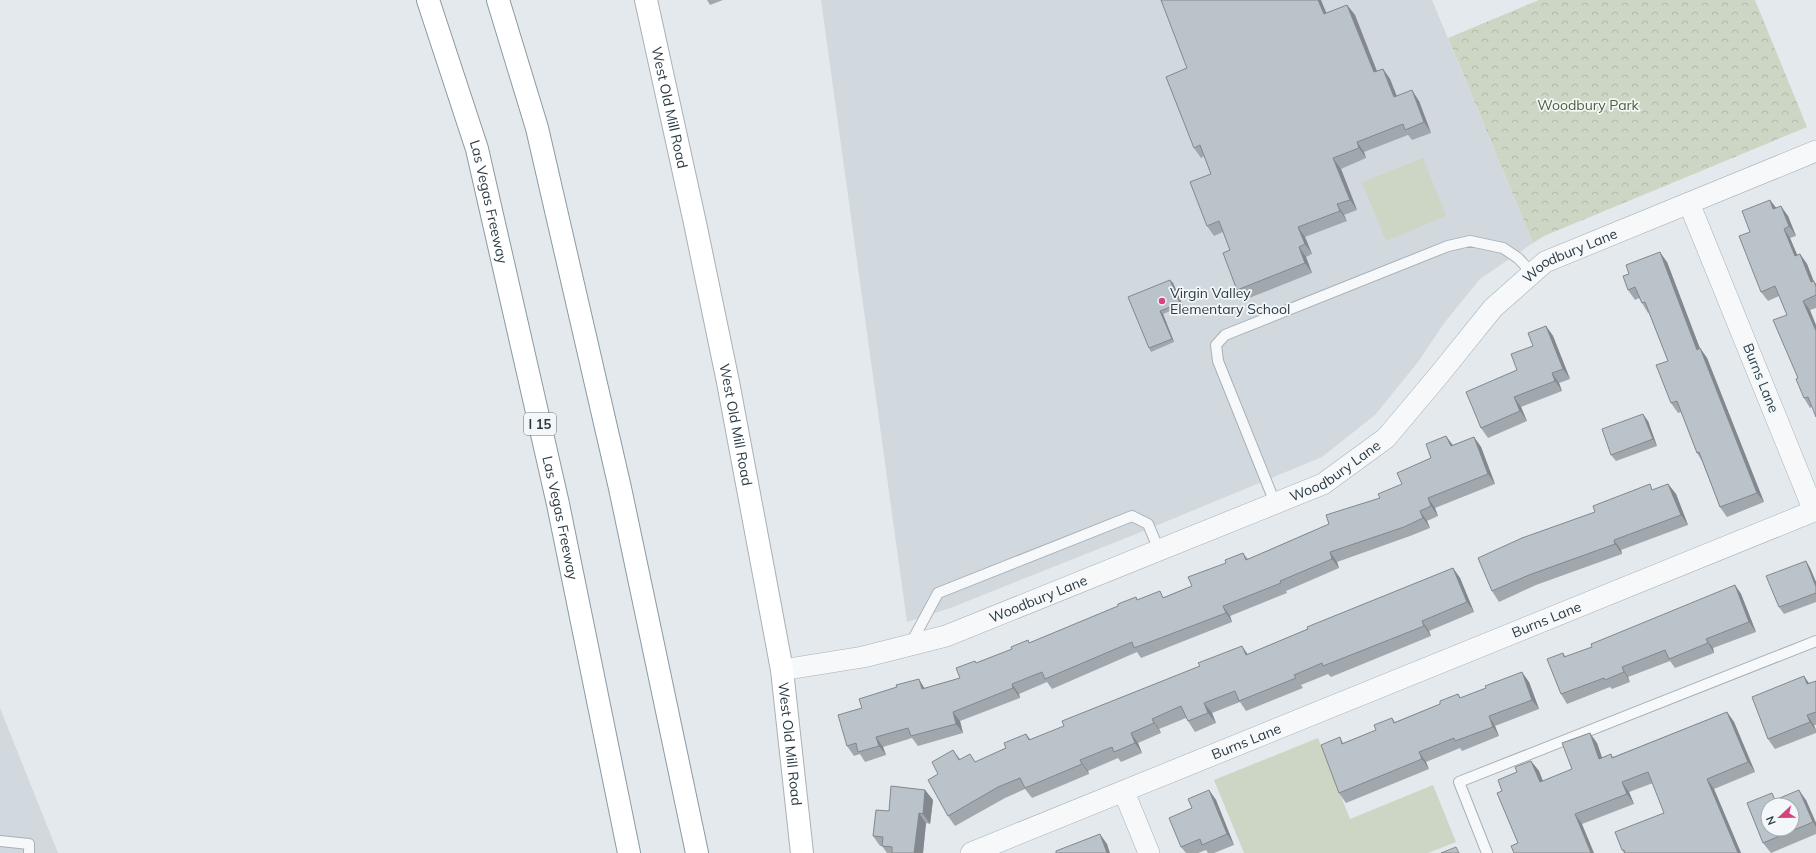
<svg xmlns="http://www.w3.org/2000/svg" width="1816" height="853" viewBox="0 0 1816 853" font-family="Mulish,sans-serif">
<style>
.built{fill:#d1d9de}
.grass{fill:#cdd6c4}
.park{fill:url(#park-crowns)}
.lines{fill:none;stroke-linecap:round;stroke-linejoin:round}
.lane-casing{stroke:#a8b1b7;stroke-width:12}
.street-casing{stroke:#a8b1b7;stroke-width:22}
.secondary-casing{stroke:#a8b1b7;stroke-width:24}
.highway-casing{stroke:#8a9aa3;stroke-width:24}
.lane{stroke:#f6f8fa;stroke-width:10}
.street{stroke:#f6f8fa;stroke-width:21}
.secondary{stroke:#fff;stroke-width:22}
.highway{stroke:#fff;stroke-width:22}
.wall{fill:#a0a8ae}
.shaded-wall{fill:#82888d}
.building{fill:#bac3ca;stroke:#82888d;fill-rule:evenodd}
.poi-dot{fill:#d6437e;stroke:#f3f7f9;stroke-width:1.5}
.labels{text-anchor:middle;stroke-width:3.5;stroke-linejoin:round;paint-order:stroke}
.shield{fill:#f3f7f9;stroke:#66737b;stroke-width:1}
.shield-label{font-size:13px;font-weight:bold;fill:#2a3b45}
.park-label{font-size:14px;fill:#496236;stroke:#f3f7f9}
.street-label{font-size:14px;fill:#2a3b45;stroke:#f3f7f9}
.poi-label{font-size:14px;fill:#2a3b45;stroke:#f3f7f9;text-anchor:start}
</style>
<defs>
<pattern id="park-crowns" width="20" height="18" patternUnits="userSpaceOnUse"><rect width="20" height="18" fill="#cdd6c4"/><path d="M2 6a3 3 0 1 1 6 0M12 15a3 3 0 1 1 6 0" fill="none" stroke="#b0b9aa"/></pattern>
</defs>
<rect width="100%" height="100%" fill="#e3e9ec"/>
<!-- built -->
<path class="built" d="M821,0H1432L1533,243L1480,279L1445,322L1418,362L1375,415L1322,457L1136,534L953,607L907,622Z
M0,708L58,853H0Z"/>
<!-- grass -->
<path class="grass" d="M1423,158L1446,216L1386,241L1362,182Z
M1318,738L1350,819L1433,785L1456,842L1428,853H1244L1214,780Z"/>
<!-- park -->
<path class="park" d="M1539,0H1755L1807,127L1544,236L1533,243L1448,38Z"/>
<g class="lines">
<!-- lane casing -->
<g class="lane-casing">
<path id="lane" d="M1275,503L1218,361L1216,345L1225,335L1448,246L1470,241L1503,248L1518,258L1532,273
M911,643L938,593L1132,516L1148,524L1159,550
M0,841L29,844V853
M1487,853L1459,782L1816,641"/>
</g>
<!-- street casing -->
<g class="street-casing">
<g id="street">
<path id="s1" d="M782,670L863,657L946,636L1323,484L1386,438L1439,375L1493,308L1545,262L1816,151"/>
<path d="M1124,792L1149,853"/>
<path id="s2" d="M971,853L1814,511L1689,203"/>
</g>
</g>
<!-- secondary casing -->
<g class="secondary-casing">
<g id="secondary">
<path id="s3" d="M646,0L695,223L728,382L782,670L802,853"/>
</g>
</g>
<!-- highway casing -->
<g class="highway-casing">
<g id="highway">
<path id="s4" d="M428,0L477,149L558,504L629,853"/>
<path d="M498,0L537,128L620,488L697,853"/>
</g>
</g>
<!-- lane -->
<use href="#lane" class="lane"/>
<!-- street -->
<use href="#street" class="street"/>
<!-- secondary -->
<use href="#secondary" class="secondary"/>
<!-- highway -->
<use href="#highway" class="highway"/>
</g>
<!-- wall -->
<path class="wall" d="M707,0H723L710,5Z
M1347,5L1355,15L1377,71L1383,69L1390,79L1397,96L1419,101L1431,133L1412,140L1408,135L1364,152L1366,158L1341,169L1357,210L1344,215L1347,221L1305,237L1312,254L1306,257L1312,273L1244,300L1237,290L1230,250L1223,232L1214,236L1207,226L1211,174L1204,156L1201,158L1194,148L1326,13Z
M1770,200L1776,208L1788,216L1796,236L1790,238L1797,255L1800,254L1807,264L1814,282L1816,284V308L1810,310L1812,407L1810,408L1804,398L1798,378L1787,315L1779,296L1768,301L1761,292L1750,232Z
M1667,262L1700,349V348L1707,358L1764,502L1727,517L1720,507L1702,461L1697,453L1681,412L1678,413L1671,403L1668,361L1649,313H1648L1639,298L1635,300L1628,290Z
M1170,280L1173,283L1183,306L1163,314L1174,342L1151,352L1149,348Z
M1546,326L1553,336L1570,379L1559,383L1562,391L1521,407L1527,421L1488,438L1481,428Z
M1648,421L1657,446L1616,461L1611,455Z
M1446,436L1453,445L1474,437L1481,447L1495,484L1435,508L1438,516L1427,521L1430,528L1410,536L1337,562L1339,568L1286,591L1287,593L1230,616L1232,622L1141,658L1137,652L1052,689L1047,682L1019,694L1020,698L960,721L963,733L918,746L912,738L883,747L886,755L865,762L860,754L854,756L847,746L925,688L960,678L976,663L1030,643L1118,606L1136,597L1138,600L1164,597L1192,586L1226,563L1243,553L1248,559L1329,524L1380,498L1402,484L1431,458Z
M1668,484L1676,494L1688,525L1621,550L1622,554L1536,585L1499,602L1492,591L1595,512Z
M1806,561L1810,568L1816,582V602L1784,614L1779,607Z
M1453,568L1460,578L1474,612L1429,631L1431,636L1331,677L1328,674L1301,685L1303,688L1246,711L1240,702L1212,713L1216,723L1195,732L1188,721L1186,718L1159,729L1161,733L1138,743L1142,753L1121,762L1118,758L1088,771L1089,774L1032,798L1025,789L1005,798L955,826L948,816L953,750L960,759L976,762L1006,748L1026,734L1031,740L1248,654Z
M1735,585L1741,594L1756,632L1713,648L1714,653L1675,668L1670,661L1628,677L1630,682L1612,689L1610,687L1567,704L1561,694L1563,653L1566,657L1592,647Z
M1816,681V725H1814L1816,730V733L1775,749L1768,739L1809,683Z
M1529,682L1539,709L1495,726L1499,736L1462,751L1460,748L1426,762L1429,769L1346,803L1339,793L1340,737L1343,743L1376,730L1392,718L1395,722L1440,704L1458,694L1461,698Z
M1727,712L1734,722L1755,772L1714,789L1741,853H1624L1622,850L1664,813L1653,783L1629,792L1634,804L1582,824L1518,843L1502,791L1517,772L1531,761L1539,771L1543,781L1572,769L1597,743L1602,758L1611,754L1613,757Z
M925,790L933,800L930,824L926,823L923,853H887L882,846H880L873,836L889,811Z
M1209,790L1216,800L1234,845L1214,853H1208L1206,850L1198,853H1186L1181,847L1192,808Z
M1806,800L1816,823V834L1771,853L1763,843Z"/>
<!-- shaded-wall -->
<path class="shaded-wall" d="M1318,0H1321L1331,24L1324,14Z
M1347,5L1355,15L1381,82L1374,72Z
M1383,69L1390,79L1401,108L1394,97Z
M1412,90L1419,101L1431,133L1424,122Z
M1357,142L1364,152L1366,158L1359,148Z
M1333,158L1341,169L1357,210L1350,200Z
M1770,200L1777,209H1773Z
M1337,204L1344,215L1347,221L1340,211Z
M1781,206L1788,216L1796,236L1789,226Z
M1298,227L1305,237L1312,254L1305,244Z
M1784,229L1790,238L1802,266L1795,256Z
M1299,247L1306,257L1312,273L1305,263Z
M1660,252L1667,262L1704,359L1697,350Z
M1800,254L1807,264L1814,282L1816,284V288L1811,282Z
M1170,280L1173,283L1183,306L1180,303Z
M1803,301L1810,310L1816,325V331Z
M1160,311L1163,314L1174,342L1172,339Z
M1546,326L1553,336L1570,379L1563,369Z
M1700,348L1707,358L1764,502L1757,493Z
M1552,373L1559,383L1562,391L1555,381Z
M1514,397L1521,407L1527,421L1520,411Z
M1643,414L1648,421L1657,446L1653,439Z
M1446,436L1453,446H1451Z
M1474,437L1481,447L1495,484L1488,474Z
M1668,484L1676,494L1688,525L1681,515Z
M1428,498L1435,508L1438,516L1431,506Z
M1420,511L1427,521L1430,528L1423,518Z
M1614,540L1621,550L1622,554L1615,544Z
M1330,552L1337,562L1339,568L1332,559Z
M1806,561L1810,568L1816,582V587Z
M1453,568L1460,578L1474,612L1467,602Z
M1735,585L1741,594L1756,632L1749,622Z
M1223,606L1230,616L1232,622L1226,613Z
M1422,621L1429,631L1431,636L1424,626Z
M1706,639L1713,648L1714,653L1708,643Z
M1242,646L1249,656L1246,655Z
M1622,667L1628,677L1630,682L1624,672Z
M1522,672L1529,682L1539,709L1532,700Z
M1804,676L1811,686L1807,684Z
M919,679L925,689H922Z
M1012,684L1019,694L1020,698L1013,688Z
M1204,703L1212,713L1216,723L1208,713Z
M953,712L960,721L963,733L956,724Z
M1727,712L1734,722L1755,772L1748,762Z
M1807,715L1814,725L1816,731L1810,722Z
M1489,716L1495,726L1499,736L1493,727Z
M1152,719L1159,729L1161,733L1154,723Z
M1131,733L1138,743L1142,753L1135,743Z
M1590,733L1597,743L1606,769L1599,759Z
M876,737L883,747L886,755L879,746Z
M1419,752L1426,762L1429,769L1422,759Z
M1080,760L1088,771L1089,774L1082,764Z
M1531,761L1539,771L1547,792L1540,782Z
M1707,779L1714,789L1741,853H1738Z
M1622,782L1629,792L1634,804L1627,794Z
M925,790L933,800L930,824L923,814Z
M1209,790L1216,800L1234,845L1227,834Z
M1799,790L1806,800L1816,823V827L1813,822Z
M919,813L926,823L923,853H914Z
M1575,814L1582,824L1594,853H1591Z
M1100,834L1107,844L1110,853H1107Z"/>
<!-- building -->
<path class="building" d="M1161,0H1318L1324,14L1347,5L1374,72L1383,69L1394,97L1412,90L1424,122L1405,130L1403,124L1357,142L1359,148L1333,158L1350,200L1337,204L1340,211L1298,227L1305,244L1299,247L1305,263L1237,290L1223,253L1230,250L1219,221L1207,226L1190,182L1211,174L1200,145L1194,148L1166,77L1187,68Z
M1770,200L1773,209L1781,206L1789,226L1784,229L1795,256L1800,254L1811,282L1814,281L1816,287V295L1803,301L1816,331V417L1808,397L1804,398L1796,379L1798,378L1773,320L1787,315L1775,286L1761,292L1739,236L1750,232L1742,211Z
M1660,252L1697,350L1700,348L1757,493L1720,507L1699,452L1697,453L1677,401L1671,403L1656,365L1668,361L1645,302L1642,303L1635,287L1628,290L1623,276L1629,274L1626,265Z
M1170,280L1180,303L1160,311L1172,339L1149,348L1128,297Z
M1546,326L1563,369L1552,373L1555,381L1514,397L1520,411L1481,428L1466,392L1517,370L1511,354L1533,346L1528,333Z
M1643,414L1653,439L1611,455L1602,429Z
M1446,436L1451,446L1474,437L1488,474L1428,498L1431,506L1420,511L1423,518L1404,527L1330,552L1332,559L1280,581L1281,583L1223,606L1226,613L1134,648L1132,642L1045,679L1042,672L1012,684L1013,688L953,712L956,724L911,736L908,728L876,737L879,746L858,752L856,743L847,746L838,715L862,708L859,699L897,687L896,685L919,679L922,689L960,678L956,668L975,661L976,663L1012,649L1011,647L1028,640L1029,643L1118,606V604L1136,597L1137,600L1160,591L1163,598L1192,586L1188,577L1226,563L1225,560L1243,553L1246,560L1267,551L1329,524L1326,515L1380,498L1378,494L1402,484L1397,473L1431,458L1426,444Z
M1650,484L1652,490L1668,484L1681,515L1614,540L1615,544L1529,575L1492,591L1478,558L1522,538L1595,512L1593,506Z
M1806,561L1816,587V593L1779,607L1766,576Z
M1453,568L1467,602L1422,621L1424,626L1323,666L1322,663L1294,675L1296,678L1239,701L1235,691L1204,703L1208,713L1188,721L1181,706L1152,719L1154,723L1131,733L1135,743L1114,752L1112,747L1080,760L1082,764L1025,788L1020,778L998,787L948,816L928,780L938,774L932,762L953,750L959,760L970,754L975,762L1006,748L1004,743L1026,734L1029,740L1064,726L1062,721L1200,666L1198,663L1242,646L1246,655L1308,629L1307,627Z
M1735,585L1749,622L1706,639L1708,643L1669,659L1665,650L1622,667L1624,672L1605,680L1604,678L1561,694L1547,659L1563,653L1564,657L1592,647L1591,644L1601,640Z
M1522,672L1532,700L1489,716L1493,727L1455,741L1454,738L1419,752L1422,759L1339,793L1321,745L1340,737L1342,744L1376,730L1374,725L1392,718L1394,723L1440,704V701L1458,694L1460,698L1486,688L1485,686Z
M1804,676L1807,684L1816,681V712L1807,715L1810,722L1768,739L1752,697Z
M1727,712L1748,762L1707,779L1738,853H1625L1624,850H1622L1615,832L1664,813L1648,772L1622,782L1627,794L1575,814L1591,853H1514L1511,846L1518,843L1497,793L1502,791L1498,780L1517,772L1515,767L1531,761L1540,782L1572,769L1562,743L1590,733L1599,759L1611,754L1612,758Z
M891,786L925,790L923,814L919,813L914,853H892V847L882,846L883,837L873,836L876,810L889,811Z
M1209,790L1227,834L1202,845L1200,839L1181,847L1169,818L1192,808L1188,799Z
M1799,790L1813,822L1763,843L1747,803L1772,793L1775,800ZM1768,805H1792V829H1768Z
M1100,834L1107,853H1056V851Z
M1456,847L1459,853H1441Z"/>
<!-- markers -->
<circle class="poi-dot" cx="1162" cy="301" r="4"/>
<g class="labels">
<!-- shield labels -->
<rect class="shield" x="524" y="413" width="32" height="22" rx="3"/>
<g class="shield-label">
<text x="540" y="429">I 15</text>
</g>
<!-- park labels -->
<g class="park-label">
<text x="1588" y="110">Woodbury Park</text>
</g>
<!-- street labels -->
<g class="street-label">
<text dy="5" stroke="none"><textPath href="#s3" startOffset="110">West Old Mill Road</textPath></text>
<text dy="5" stroke="none"><textPath href="#s4" startOffset="211">Las Vegas Freeway</textPath></text>
<text dy="5" stroke="none"><textPath href="#s1" startOffset="915">Woodbury Lane</textPath></text>
<text transform="translate(1761 378) rotate(68)" y="5">Burns Lane</text>
<text dy="5" stroke="none"><textPath href="#s3" startOffset="434">West Old Mill Road</textPath></text>
<text dy="5" stroke="none"><textPath href="#s1" startOffset="591">Woodbury Lane</textPath></text>
<text dy="5" stroke="none"><textPath href="#s4" startOffset="535">Las Vegas Freeway</textPath></text>
<text dy="5" stroke="none"><textPath href="#s1" startOffset="267">Woodbury Lane</textPath></text>
<text dy="5" stroke="none"><textPath href="#s2" startOffset="621">Burns Lane</textPath></text>
<text dy="5" stroke="none"><textPath href="#s2" startOffset="297">Burns Lane</textPath></text>
<text dy="5" stroke="none"><textPath href="#s3" startOffset="758">West Old Mill Road</textPath></text>
</g>
<!-- poi labels -->
<g class="poi-label">
<text x="1170" y="298">Virgin Valley<tspan x="1170" dy="16">Elementary School</tspan></text>
</g>
</g>
<!-- north arrow -->
<g transform="translate(1780 817) rotate(248)"><circle r="19" fill="#f3f7f9" stroke="#a3acb1"/>
<path d="M0-3L7 15L0 10L-7 15Z" fill="#d6437e"/>
<text y="-6" font-size="11" font-weight="bold" text-anchor="middle" fill="#2a3b45">N</text>
</g>
</svg>
